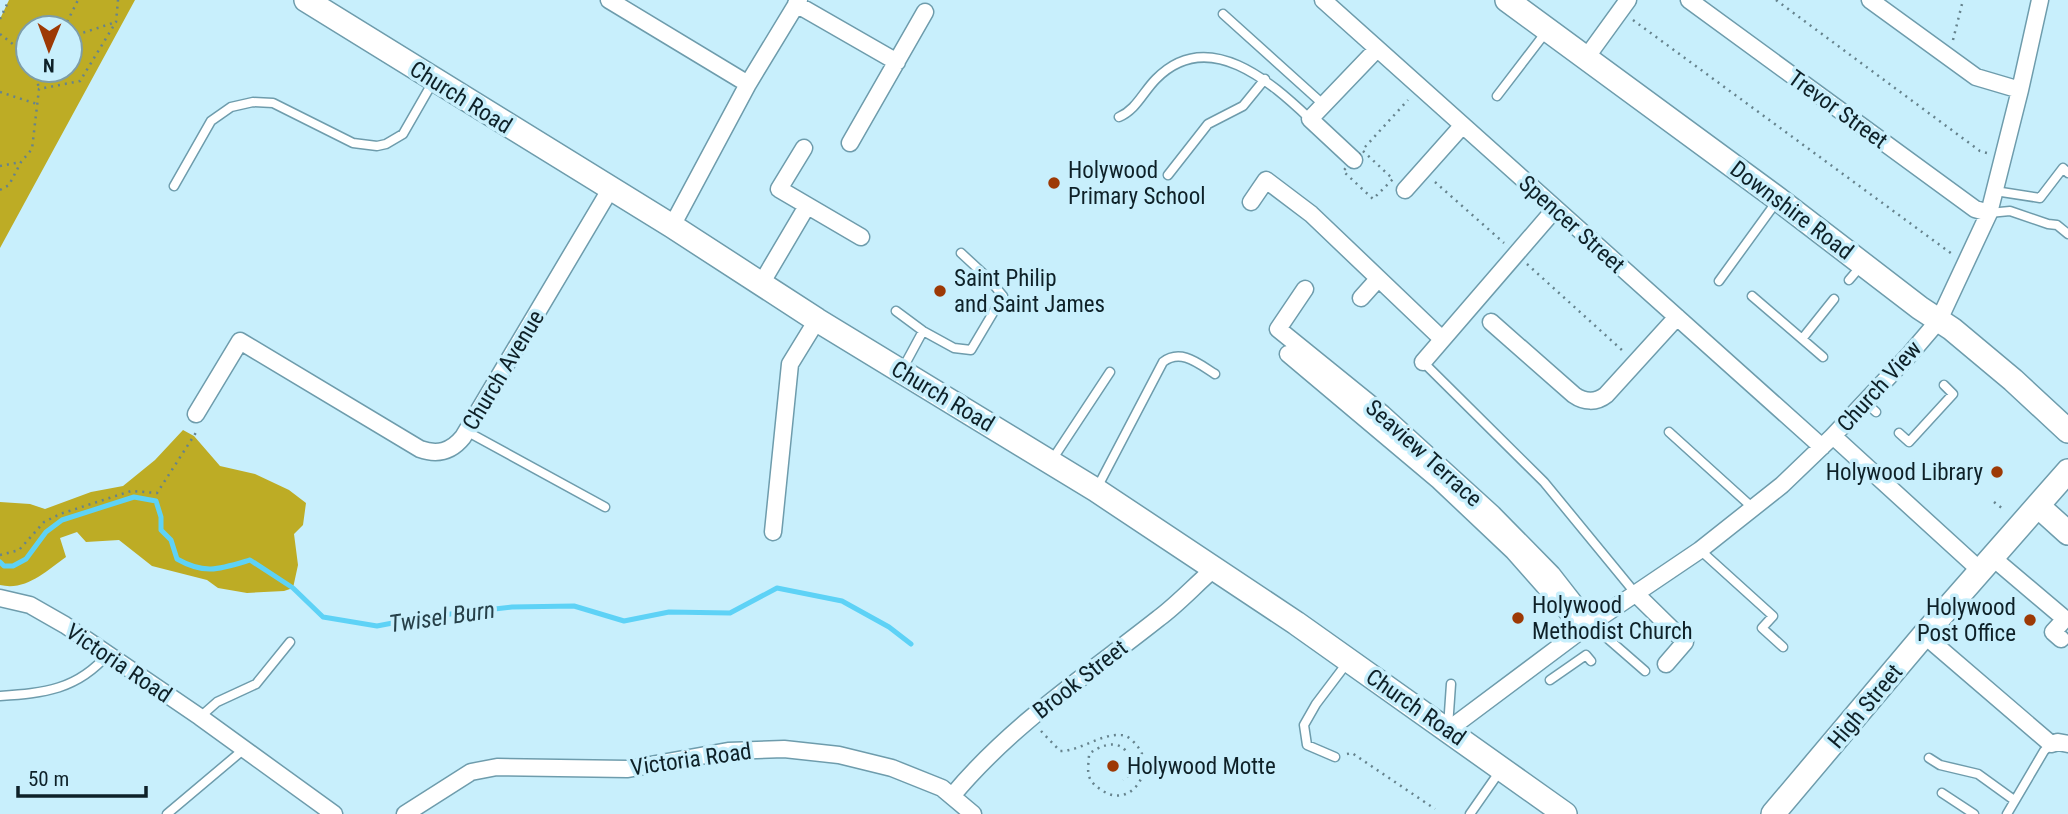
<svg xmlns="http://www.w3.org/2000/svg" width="2068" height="814" viewBox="0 0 2068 814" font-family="'Roboto Condensed',sans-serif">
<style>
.forest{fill:#bdac25;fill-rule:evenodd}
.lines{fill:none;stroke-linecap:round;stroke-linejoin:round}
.stream{stroke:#5ed2f6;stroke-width:5}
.lane-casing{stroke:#6e9cac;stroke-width:11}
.street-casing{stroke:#6e9cac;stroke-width:19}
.secondary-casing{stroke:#6e9cac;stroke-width:26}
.path{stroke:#66838d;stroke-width:2.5;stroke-dasharray:2 5;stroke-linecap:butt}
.lane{stroke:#fff;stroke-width:8}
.street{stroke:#fff;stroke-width:16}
.secondary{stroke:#fff;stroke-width:23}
.poi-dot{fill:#9d3905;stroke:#c8effc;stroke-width:2.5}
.labels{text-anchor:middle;stroke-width:7;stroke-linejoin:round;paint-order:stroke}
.street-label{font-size:23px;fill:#0e2128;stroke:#c8effc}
.poi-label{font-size:23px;fill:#0e2128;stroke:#c8effc;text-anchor:start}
.water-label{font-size:24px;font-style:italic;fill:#264049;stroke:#c8effc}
</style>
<rect width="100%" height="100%" fill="#c8effc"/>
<!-- forest -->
<path class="forest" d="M9,0H135L0,248V19ZM70,28V70H28V28Z
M183,430L194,436L220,466L255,474L289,490L306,503L303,525L294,534L298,565L293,588L284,591L247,593L218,588L207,580L152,566L119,540L86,542L77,532L60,538L66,557C45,572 26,591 0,585V502L30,504L45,509L91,492L123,486L155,460Z"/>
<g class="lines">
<!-- stream -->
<path class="stream" d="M0,562L4,566H13L26,559L46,532L62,520L134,497L156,501L161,517V530L171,540L177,559C205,575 220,569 250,560L293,588L323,617L377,626L424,617L512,607L574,606L624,621L669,612L730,613L777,588L842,601L889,627L911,644"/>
<!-- lane casing -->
<g class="lane-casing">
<path id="lane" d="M1223,14L1324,105
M1497,96L1546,32
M1119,117C1136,110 1143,92 1156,79C1208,26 1271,82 1310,119
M1168,175L1208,124L1243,106L1265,79
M174,186L211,121L231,107L253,102L273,103L353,143L377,146L386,144L403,134L434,80
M1995,191L2040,198L2063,168L2068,173
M1989,213L2010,211L2048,224L2057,225L2068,234
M1849,280L1861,266
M1719,281L1777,201
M1752,296L1823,357
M896,311L923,331L954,348L971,350L1003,296L988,278L961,253
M1802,339L1834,299
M1423,362L1544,482L1636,594
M903,368L923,331
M1864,401L1876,412
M466,431L605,507
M1669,432L1753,508
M1899,433L1909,442L1953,394L1944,385
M1052,460L1110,372
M1097,488L1163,362C1181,348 1199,364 1215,374
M1700,550L1773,616L1762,628L1783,647
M1591,624L1645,671
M1550,680L1586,655L1591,661
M0,696C44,693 77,690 108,654
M200,717L217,702L256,684L290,642
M1448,727L1451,684
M1335,757L1307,745L1304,725L1316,704L1347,663
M1929,758L1940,765L1978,774L2014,800
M1942,793L1974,814
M167,814L243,750
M1470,814L1500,771
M2007,814L2044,751L2051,744"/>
</g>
<!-- street casing -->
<g class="street-casing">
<path id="street" d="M609,0L748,84
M1323,0L1822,447
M1689,0L1975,209L1989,213
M1870,0L1976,77L2020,90
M796,4L897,62
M1586,58L1628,0
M850,143L925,12
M804,148L779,189L861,237
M1354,160L1310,119L1377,49
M1405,190L1462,126
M1251,202L1266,180L1311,214L1442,339
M672,226L748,84L799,0
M761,284L807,206
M1305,289L1278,329L1383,414L1493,514L1552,574L1591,624
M1361,298L1378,279
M1491,322L1574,395C1584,402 1596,403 1606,395L1677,317
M1288,354L1439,481L1513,551L1582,629
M1423,362L1555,209
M196,414L240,341L420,449C437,455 451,452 463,437L611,188
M1833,436L1982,572
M773,532L790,364L817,320
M1993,558L2065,619L2053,632L2061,639
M1636,594L1685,642L1666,664
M0,598L30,605L65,625L200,717L334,814
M1924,635L2051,744L2058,742L2068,744
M1448,730L1583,629L1700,550L1782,485L1833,436L1910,354L1939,320L1989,213L2020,90L2040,0
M952,796C1011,725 1087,675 1159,618C1179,603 1196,584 1215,568
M405,814L471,772L497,767L628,769L728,751L784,749L839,755L892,768L942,788L973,814"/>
</g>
<!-- secondary casing -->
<g class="secondary-casing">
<path id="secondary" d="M306,0L672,226L817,320L1096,490L1296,623L1565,814
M1507,0L1778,199L1920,308L1952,329L2013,380L2068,431
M2038,506L2068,533
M1773,814L1924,635L2068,471"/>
</g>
<!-- path -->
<path class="path" d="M1776,0L1980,151L1987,153
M0,19L9,0
M1633,20L1952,254
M64,28L78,0
M0,34L28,56
M70,37L116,22
M1953,40L1963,0
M35,70L39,89
M0,92L37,104
M1365,147L1408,100
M1363,151L1393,179L1373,199L1343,171Z
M0,166L21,162
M1435,182L1504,243
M0,190L9,185L21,162L32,149L39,89L80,81L116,22L118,0
M1527,264L1623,351
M1994,502L2003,509
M0,555L19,550L44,522L60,514L131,491L157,493L197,431
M1041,731L1060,751C1081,751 1099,734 1121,735C1128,735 1134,742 1138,747C1156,770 1131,809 1103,791C1097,787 1091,783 1089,776C1087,769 1089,761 1089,754C1112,736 1136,744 1128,776L1123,780
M1347,754L1352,753L1435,809"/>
<!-- lane -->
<use href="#lane" class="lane"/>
<!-- street -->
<use href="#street" class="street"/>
<!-- secondary -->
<use href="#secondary" class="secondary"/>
</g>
<!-- markers -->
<g class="poi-dot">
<circle cx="1054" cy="183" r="7"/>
<circle cx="940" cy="291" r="7"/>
<circle cx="1997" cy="472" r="7"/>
<circle cx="1518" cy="618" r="7"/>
<circle cx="2030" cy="620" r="7"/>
<circle cx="1113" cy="766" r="7"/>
</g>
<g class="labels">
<!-- street labels -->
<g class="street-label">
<text transform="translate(461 97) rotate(32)" y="8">Church Road</text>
<text transform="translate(1838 109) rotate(36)" y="8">Trevor Street</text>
<text transform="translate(1792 210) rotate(37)" y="8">Downshire Road</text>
<text transform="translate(1572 224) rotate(42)" y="8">Spencer Street</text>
<text transform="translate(503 370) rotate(-59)" y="8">Church Avenue</text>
<text transform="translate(1879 386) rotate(-48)" y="8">Church View</text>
<text transform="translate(943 396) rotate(31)" y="8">Church Road</text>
<text transform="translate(1424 453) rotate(42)" y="8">Seaview Terrace</text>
<text transform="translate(119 663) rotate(34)" y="8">Victoria Road</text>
<text transform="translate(1080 679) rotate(-38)" y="8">Brook Street</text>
<text transform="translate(1865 706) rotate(-50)" y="8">High Street</text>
<text transform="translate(1416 707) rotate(35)" y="8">Church Road</text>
<text transform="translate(691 759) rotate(-8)" y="8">Victoria Road</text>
</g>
<!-- poi labels -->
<g class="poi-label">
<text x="1068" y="178">Holywood<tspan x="1068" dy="26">Primary School</tspan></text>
<text x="954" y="286">Saint Philip<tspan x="954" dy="26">and Saint James</tspan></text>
<text x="1983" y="480" text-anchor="end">Holywood Library</text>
<text x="1532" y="613">Holywood<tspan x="1532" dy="26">Methodist Church</tspan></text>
<text x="2016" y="615" text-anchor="end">Holywood<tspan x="2016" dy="26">Post Office</tspan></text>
<text x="1127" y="774">Holywood Motte</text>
</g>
<!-- water labels -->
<g class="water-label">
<text transform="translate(442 617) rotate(-8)" y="8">Twisel Burn</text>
</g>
</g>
<!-- north arrow -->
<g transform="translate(49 49) rotate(181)"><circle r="33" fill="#c8effc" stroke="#7e9da7" stroke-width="2"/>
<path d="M0-5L12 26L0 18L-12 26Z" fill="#9d3905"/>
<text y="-10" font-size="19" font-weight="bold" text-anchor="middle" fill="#0e2128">N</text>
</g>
<!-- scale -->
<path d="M18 786v10h128v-10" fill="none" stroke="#0e2128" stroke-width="3.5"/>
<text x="28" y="786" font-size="21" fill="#0e2128" stroke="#c8effc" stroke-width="5" paint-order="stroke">50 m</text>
</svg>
